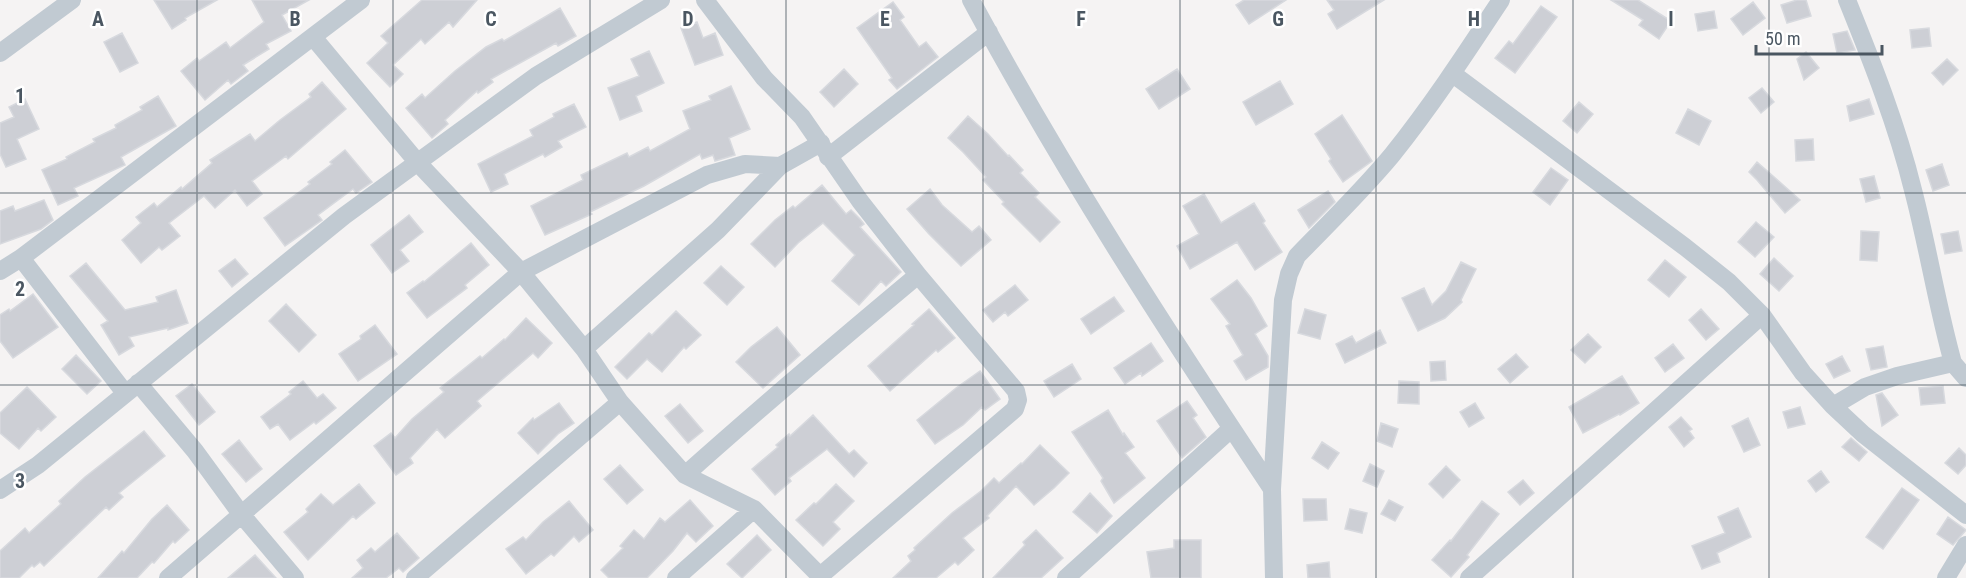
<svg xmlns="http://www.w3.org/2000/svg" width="1966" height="578" viewBox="0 0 1966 578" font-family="'Roboto Condensed',sans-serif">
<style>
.building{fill:#cdcfd5;stroke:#d7d9de;stroke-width:1.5}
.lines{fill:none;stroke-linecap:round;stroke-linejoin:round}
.minor{stroke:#c1cad2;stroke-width:18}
.grid{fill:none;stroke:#4a5661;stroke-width:1.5;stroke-opacity:0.55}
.grid-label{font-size:20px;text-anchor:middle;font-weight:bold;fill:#4a5661;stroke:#fff;stroke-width:5;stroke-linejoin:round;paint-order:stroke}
</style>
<rect width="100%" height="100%" fill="#f5f3f3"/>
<!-- building -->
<path class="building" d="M154,0H217L185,18L186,20L172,29Z
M252,0H309L282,15L291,31L266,44L269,49L243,65L248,71L231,84L228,80L205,100L181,71L197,58L199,61L226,42L230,48L264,22Z
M422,0H477L453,27L449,22L425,44L421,39L393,65L403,74L390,87L367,63L388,43L381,36Z
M1244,0H1286L1249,24L1236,5Z
M1327,0H1384L1337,29L1328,14L1334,10Z
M1611,0H1638L1671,21L1659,39L1639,25L1643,20Z
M1797,0H1806L1811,16L1787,23L1781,5Z
M893,2L904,17L900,20L919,47L926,42L938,57L897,89L889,80L892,78L857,28Z
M1753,2L1765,18L1743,35L1731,19Z
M1541,6L1557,17L1515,73L1495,58L1509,41L1513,44Z
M560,8L576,36L558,46L556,43L491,79L493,82L478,93L477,91L445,120L448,124L432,138L406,108L422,94L425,98L455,71L486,47L502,39L504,41Z
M1714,11L1717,28L1698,31L1695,14Z
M697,22L703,38L715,33L723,55L695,65L681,28Z
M1929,28L1931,46L1912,48L1910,30Z
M1847,31L1855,50L1837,53L1833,34Z
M122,33L138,63L120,72L104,42Z
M649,51L664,83L636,96L642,111L620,120L608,88L639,76L631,59Z
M1806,52L1819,68L1804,80L1797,59Z
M1947,59L1958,70L1943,85L1932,73Z
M844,69L858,84L834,107L820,92Z
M1177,69L1190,89L1159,109L1146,89Z
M1280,81L1293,104L1256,125L1243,102Z
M322,82L346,109L288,159L286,156L252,181L262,194L247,206L235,190L215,208L204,196L169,223L180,236L162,250L159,247L141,263L122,240L141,223L136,217L154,203L157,207L181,187L182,189L212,163L210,160L250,134L255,141L280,120L311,97L309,94Z
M731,86L750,129L729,138L735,155L715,161L713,155L702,159L700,154L644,186L590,212L592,214L545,235L531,206L583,180L581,175L627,153L629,157L648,147L650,151L690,129L683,111L711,100L709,96Z
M1762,88L1774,102L1761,113L1749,98Z
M158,96L176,126L121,157L125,165L74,188L78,196L58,205L42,170L67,159L66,157L95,142L93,139L116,128L115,125L142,110L140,107Z
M25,99L39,129L17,139L26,159L6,167L0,154V123L14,117L9,107Z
M1869,99L1874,114L1850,121L1847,106Z
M1579,102L1593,114L1577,133L1563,121Z
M574,104L586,127L558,141L562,147L545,157L543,154L504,174L508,184L491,192L478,164L533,136L530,130L554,117L553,114Z
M1688,109L1711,121L1699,145L1676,133Z
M1342,115L1372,161L1343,182L1329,161L1331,159L1315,134Z
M968,116L988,134L1008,156L1009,155L1023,170L1020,173L1039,193L1035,197L1060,222L1040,242L1002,204L1004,202L983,180L986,177L963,152L948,138Z
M1813,139L1814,160L1796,161L1795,140Z
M345,150L372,182L356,193L353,189L318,215L322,220L285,246L264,218L310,184L308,182L332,164L330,162Z
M1757,162L1800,200L1785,213L1757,180L1749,172Z
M1942,164L1949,185L1933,191L1926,170Z
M1551,168L1568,180L1550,205L1533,192Z
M1874,176L1880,198L1866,202L1860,179Z
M822,185L846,214L851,210L860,219L864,224L860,227L901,272L886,286L881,281L859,305L832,281L855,255L823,223L798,243L775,267L751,244L775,220L793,206L795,208Z
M930,189L942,205L972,232L979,226L991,240L961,266L929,234L907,209Z
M1328,191L1335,202L1309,228L1298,210Z
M1204,194L1221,223L1254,203L1265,221L1263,223L1282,252L1255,270L1237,242L1190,269L1177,246L1199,234L1183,206Z
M44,200L53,220L41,229L0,244V211L13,206L15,211Z
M409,215L423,232L400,250L409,261L392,273L371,245Z
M1756,222L1774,237L1755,257L1738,242Z
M1861,231L1879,232L1877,261L1860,260Z
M1958,231L1962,251L1945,254L1941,234Z
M471,243L489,265L465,285L467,288L427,318L407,293L423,281L424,282Z
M1774,258L1793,276L1779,291L1760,274Z
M235,259L248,274L232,287L219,271Z
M1665,260L1686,277L1669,297L1648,280Z
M1461,262L1476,269L1461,300L1462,302L1445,318L1418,331L1402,298L1424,288L1432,305L1446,291Z
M86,263L125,310L158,302L156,297L176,290L188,323L168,330V328L129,337L134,346L119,355L101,325L108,321L70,276Z
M721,266L744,287L727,305L704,283Z
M1237,280L1251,298L1267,326L1255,334L1268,356V367L1246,380L1234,361L1243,355L1226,326L1230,324L1211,299Z
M1015,285L1028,300L1008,316L1005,312L993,322L983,310Z
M33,294L58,327L13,358L0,341V315L9,309L10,311Z
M1114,297L1124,311L1091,334L1081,319Z
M286,304L316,335L299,352L269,321Z
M929,309L955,338L938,352L936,350L890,391L868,366L914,325L912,324Z
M1305,309L1326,315L1320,339L1298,333Z
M1701,309L1719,329L1706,340L1689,320Z
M676,311L701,335L686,349L684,347L662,372L647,359L627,379L615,367L649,333L652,335Z
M526,318L552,343L538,358L533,353L477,401L481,406L445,438L437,429L410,458L413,463L396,475L374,446L391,433L395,438L412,419L444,392L440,388L480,356L482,358L504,339L505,340Z
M375,325L397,354L358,381L339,354L361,339L360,336Z
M777,327L800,355L763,388L736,362L751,347Z
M1380,330L1386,343L1345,363L1336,344L1352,336L1356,343Z
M1588,334L1601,347L1585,363L1571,350Z
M1151,343L1163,361L1142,376L1141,373L1125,384L1114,368Z
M1673,344L1684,358L1665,372L1655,358Z
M1883,346L1887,367L1871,370L1866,349Z
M1516,354L1528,367L1510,383L1498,369Z
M76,355L101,381L87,394L62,369Z
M1842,356L1850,371L1834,378L1826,364Z
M1445,361L1446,380L1431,381L1430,362Z
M1072,364L1081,379L1054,397L1044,381Z
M980,371L1000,399L985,410L982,407L963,425L935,444L917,420L956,388Z
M1622,376L1639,403L1620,415L1619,414L1583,433L1569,407Z
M303,381L317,398L323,394L336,408L316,424L314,422L290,440L278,424L270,429L261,417L291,394L289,392Z
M1399,381L1419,382V404L1398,403Z
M192,384L215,412L199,425L176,396Z
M1943,386L1945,403L1921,405L1919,388Z
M27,387L56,417L41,431L38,428L19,449L0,433V413Z
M1882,393L1898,415L1882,426L1876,395Z
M1187,401L1197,415L1193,418L1206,437L1182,458L1157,421Z
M559,403L574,423L558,434L538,454L518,433L533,418L534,420Z
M1475,403L1484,418L1469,427L1460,412Z
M680,404L703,431L688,443L665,416Z
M1800,407L1805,424L1788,428L1783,412Z
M1108,410L1123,435L1124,433L1134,447L1125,453L1145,478L1114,503L1101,481L1103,478L1072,432Z
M813,415L849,454L854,450L867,463L854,477L827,449L789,478L791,481L775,495L752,469L778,447L776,445L789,434L790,436Z
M1681,417L1692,429L1689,431L1694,438L1684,447L1669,427Z
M1748,418L1760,445L1744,452L1732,426Z
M1381,423L1398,429L1392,447L1377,441Z
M144,431L165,456L119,493L123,497L109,510L106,507L44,566L40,562L34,567L32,565L19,578H0V551L25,528L29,533L61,504L59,501L85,477Z
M1851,438L1867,452L1859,461L1842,447Z
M239,440L262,469L246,482L222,454Z
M1322,442L1339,453L1328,469L1312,458Z
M1040,445L1069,473L1054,488L1034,505L1016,486L987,516L989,518L963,538L974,550L958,565L955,562L936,578H893L911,561L908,556L915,550L914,548L952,513L981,491L994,478L999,483L1021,463L1022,464Z
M1959,448L1966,455V465L1958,474L1945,463Z
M1370,464L1384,471L1377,487L1363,481Z
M620,465L643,490L627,504L604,479Z
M1446,466L1460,480L1443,498L1429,484Z
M1821,471L1829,482L1816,492L1808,481Z
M1523,480L1534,493L1520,505L1508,492Z
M359,484L375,503L356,519L353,516L308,560L284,532L308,512L306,509L321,494L333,505Z
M836,484L854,501L833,522L840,529L823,546L796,520L814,503L816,504Z
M1902,488L1919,500L1883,549L1866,537Z
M1090,493L1112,516L1097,533L1073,512Z
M1303,499H1326L1327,520L1304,521Z
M690,500L713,526L696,542L687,533L673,551L647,578H609L601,570L623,548L620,546L634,530L644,539L660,518L665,522Z
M1389,500L1403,507L1395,521L1381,514Z
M569,501L593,530L579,542L574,536L554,556L551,554L526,574L506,549L523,537L526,540L543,522Z
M1482,501L1499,514L1467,555L1469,557L1451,577L1432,560L1450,540L1451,541Z
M167,505L189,530L175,543L173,541L154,563L152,562L137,578H98L122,551L124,553L152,519Z
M1738,508L1751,537L1717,553L1720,562L1702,569L1692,546L1725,533L1718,517Z
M1350,509L1367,513L1362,533L1345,529Z
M1948,517L1966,530L1953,545L1937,534Z
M1036,530L1063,558L1041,578H993L1025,545L1023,542Z
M397,533L419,558L403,572L399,568L386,578H352L363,568L357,560L371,548L375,552Z
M757,535L771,550L742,578L727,564Z
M1174,540H1201V578H1151L1147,552L1174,548Z
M255,555L276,578H228Z
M1329,562L1330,578H1308L1307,565Z"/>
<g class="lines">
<!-- minor -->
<path class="minor" d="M705,0L764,78L802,117L860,201L918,275L1016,391L1018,400L1015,409L820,576
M971,0C1062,169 1166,330 1272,489
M1847,0C1872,62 1897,125 1913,190C1928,247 1937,306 1953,363L1966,378
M313,37L418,163L521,272L584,349L620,402L685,475L754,509L822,578
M0,53L72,0
M1453,74L1685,247L1729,282L1762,315L1803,373L1833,406L1863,434L1966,515
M828,157L989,32
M21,258L125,393
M0,271L21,258L361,0
M584,349L718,230L780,166L821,143
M138,383L195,451L241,514L295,578
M1833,406L1865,387L1897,376L1953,363
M685,475C761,407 839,341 918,275
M0,490L38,465L344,216L536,76L661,0
M168,578L521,272L707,175L745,164L780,166
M415,578L620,402
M676,578L754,509
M1066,578L1231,429
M1274,578L1272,489L1283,300L1289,274L1297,256C1329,223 1363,190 1392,155C1432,105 1466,53 1501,0
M1469,578L1762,315
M1946,578L1966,545"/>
</g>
<!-- grid -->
<path class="grid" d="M197,0V578M393,0V578M590,0V578M786,0V578M983,0V578M1180,0V578M1376,0V578M1573,0V578M1769,0V578M0,193H1966M0,385H1966"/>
<g class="grid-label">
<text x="98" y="26">A</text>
<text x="295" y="26">B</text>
<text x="491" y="26">C</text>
<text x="688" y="26">D</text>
<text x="885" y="26">E</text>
<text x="1081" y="26">F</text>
<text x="1278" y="26">G</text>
<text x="1474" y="26">H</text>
<text x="1671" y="26">I</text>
<text x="20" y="103">1</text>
<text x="20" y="296">2</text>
<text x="20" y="488">3</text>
</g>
<!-- scale -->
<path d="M1756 45v9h126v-9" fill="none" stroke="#4a5661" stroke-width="3"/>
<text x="1765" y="45" font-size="18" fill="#4a5661" stroke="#ffffff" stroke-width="4.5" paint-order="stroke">50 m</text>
</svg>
